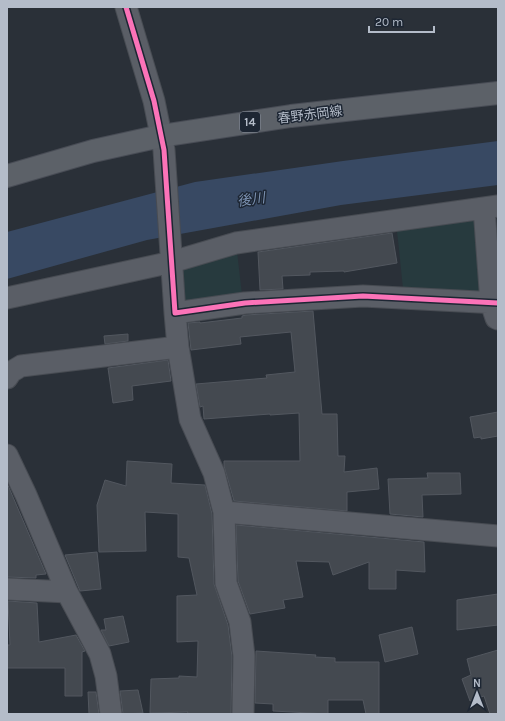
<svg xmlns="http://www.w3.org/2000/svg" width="505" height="721" viewBox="0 0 505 721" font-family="Karla,'Noto Sans JP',sans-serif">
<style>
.green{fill:#273a3e}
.water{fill:#384963}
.building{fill:#444950;stroke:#52575f}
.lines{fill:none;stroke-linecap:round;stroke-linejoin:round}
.minor-casing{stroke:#484c53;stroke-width:23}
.major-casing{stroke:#484c55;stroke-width:24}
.minor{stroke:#5a5e66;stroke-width:21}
.major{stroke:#5c6168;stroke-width:22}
.cycleway-casing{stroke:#1d2633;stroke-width:8}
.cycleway{stroke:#fb73b8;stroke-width:5}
.labels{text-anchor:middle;stroke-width:3;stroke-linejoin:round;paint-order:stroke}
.shield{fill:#1d2633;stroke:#878f9c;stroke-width:1}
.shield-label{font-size:12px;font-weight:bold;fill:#b4bcc9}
.street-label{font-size:13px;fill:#b4bcc9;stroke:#1d2633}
.water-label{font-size:14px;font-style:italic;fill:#7c92b1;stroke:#1d2633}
</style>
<rect width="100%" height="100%" fill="#2a3038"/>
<!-- green -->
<path class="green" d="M484,208L491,303L404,298L396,221Z
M236,243L243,303L175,313L172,262Z"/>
<!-- water -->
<path class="water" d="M498,141V185L341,205L147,240L7,279V232L195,182L343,161Z"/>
<!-- building -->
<path class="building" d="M392,233L397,263L344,272V271L310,272V275L282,276L283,289L260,290L258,252Z
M313,311L322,414H337L338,456H345L344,472L377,468L379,489L347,492V511L234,501L224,466V461H300L299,413L270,415V414L204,419L203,406L200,407L196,384L267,378L266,375L295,372L291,332L240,337L241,344L191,350L188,323L200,322V323L242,318V316L246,315Z
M128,334V341L105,344L104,336Z
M168,360L171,381L132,386L133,400L113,403L108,368Z
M498,412V436L481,439V437L474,438L470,417Z
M127,461L172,464L171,483L205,485L212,514L214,584L228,625L232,657L231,714H187L188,712L150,713L151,679L179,678V676L197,677L198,641L177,642V596L197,595L189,558L178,557V514L145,512L146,551L99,552L97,505L105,480L126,486Z
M427,473H460L461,494L422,495L423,517L390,514L388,479L428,478Z
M7,483L46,574L36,575V578L7,577Z
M236,525L424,542L425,572L396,570V589H369V562L333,575L329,562L296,561L303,597L283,600L285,608L250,614L238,581Z
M97,552L101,589L80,591L65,555Z
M498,594V625L457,630V600Z
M8,601L37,603L39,642L76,635L85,651L82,652V696H65V668H7V645H10Z
M123,616L129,642L109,646L101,630H106L104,619Z
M412,627L418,654L385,662L379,635Z
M498,650V714H490L484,696L470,701L462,679L471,675L467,659Z
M256,651L316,655L315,657L335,658V662H379V714H366L363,700H328V714L273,711V704L255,703Z
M138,690L143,713L123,714L120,691Z
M88,692H96L99,714H89Z"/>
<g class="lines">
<!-- minor casing -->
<g class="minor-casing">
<path id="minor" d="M126,7L154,101L164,150L175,313L245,303L363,296L498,303
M484,208L491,303L496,318L498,319
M7,298L172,262L236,243L498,206
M175,313L178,347L190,419L214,473L224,512L226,583L240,622L244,656L243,714
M7,378L11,372L21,366L178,347
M7,455L26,495L67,592L100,654L106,676L111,714
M224,512L498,536
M7,589L67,592"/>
</g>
<!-- major casing -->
<g class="major-casing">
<path id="major" d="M7,176L93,151L161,136L291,116L498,93"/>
</g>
<!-- minor -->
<use href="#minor" class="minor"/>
<!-- major -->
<use href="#major" class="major"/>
<!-- cycleway casing -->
<g class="cycleway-casing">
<path id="cycleway" d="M126,7L154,101L164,150L175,313L245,303L363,296L498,303"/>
</g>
<!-- cycleway -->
<use href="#cycleway" class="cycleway"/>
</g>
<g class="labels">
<!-- shield labels -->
<rect class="shield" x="240" y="112" width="20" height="20" rx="3"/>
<g class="shield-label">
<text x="250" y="126">14</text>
</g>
<!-- street labels -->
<g class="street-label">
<text transform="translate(310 114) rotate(-7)" y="5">春野赤岡線</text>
</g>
<!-- water labels -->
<g class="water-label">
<text transform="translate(251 199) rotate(-8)" y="5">後川</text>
</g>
</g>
<!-- border -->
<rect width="505" height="721" fill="none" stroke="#b4bcc9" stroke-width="16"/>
<!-- north arrow -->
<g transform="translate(477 693)" stroke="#1d2633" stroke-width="3" paint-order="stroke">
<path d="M0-3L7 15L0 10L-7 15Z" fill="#b4bcc9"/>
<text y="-6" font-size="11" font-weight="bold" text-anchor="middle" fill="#b4bcc9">N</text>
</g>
<!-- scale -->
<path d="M369 26v6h65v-6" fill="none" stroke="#b4bcc9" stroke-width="2"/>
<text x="375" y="26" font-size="12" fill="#b4bcc9" stroke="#1d2633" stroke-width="3" paint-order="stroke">20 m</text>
</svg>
